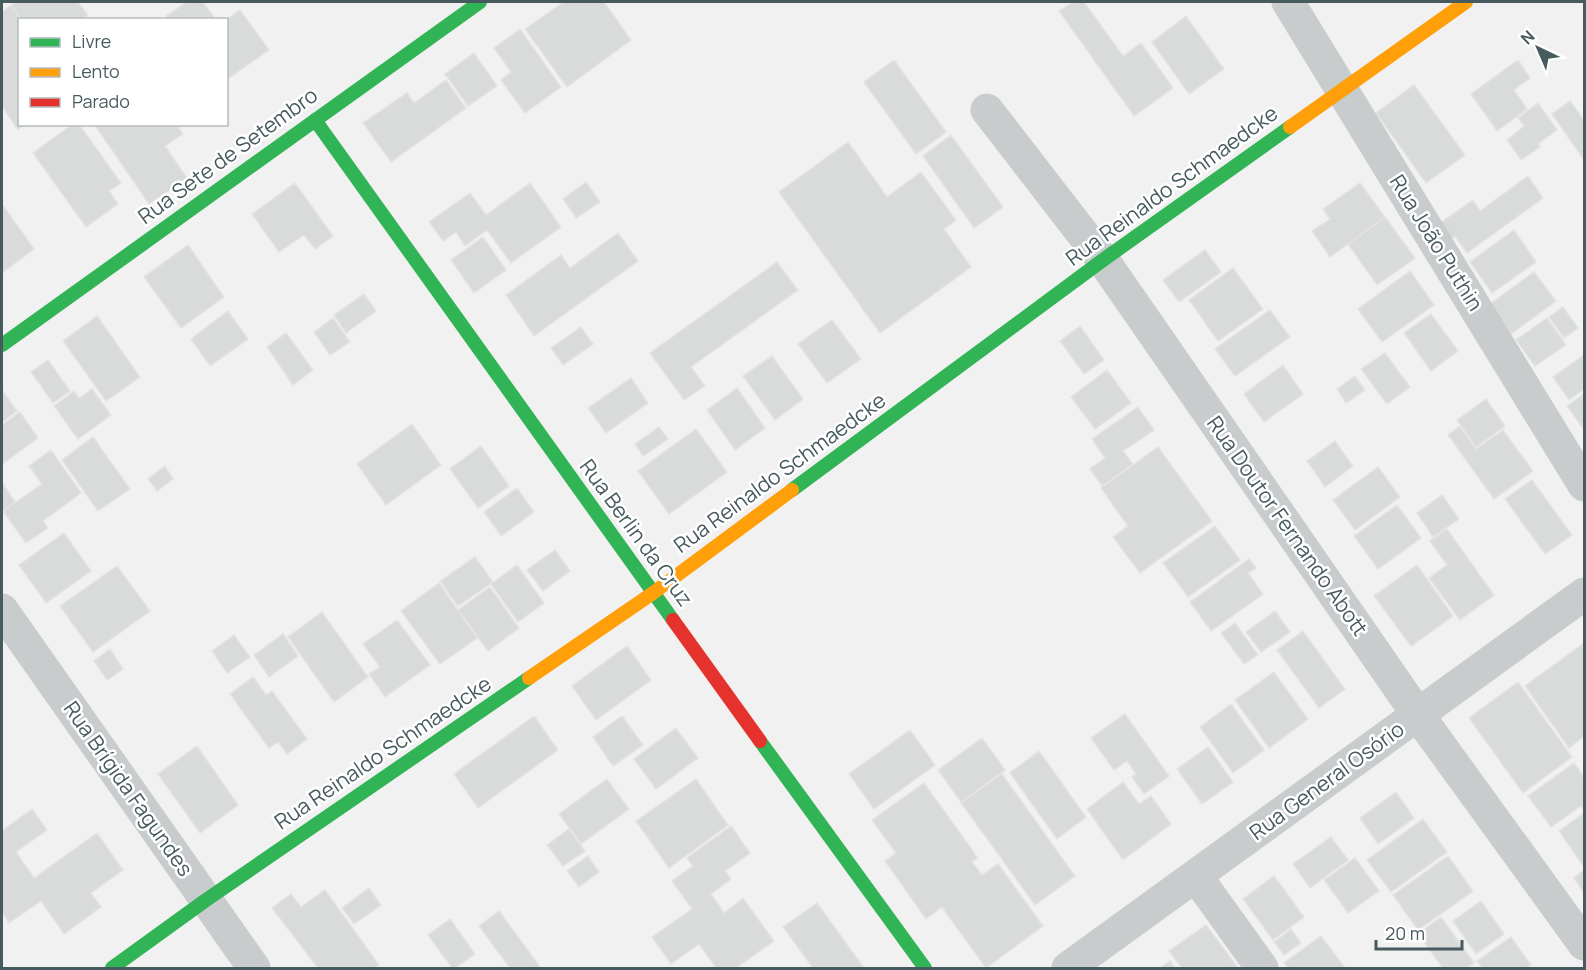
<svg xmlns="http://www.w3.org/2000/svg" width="1586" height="970" viewBox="0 0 1586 970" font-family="Manrope,sans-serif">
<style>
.building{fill:#d9dada;stroke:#e3e3e4;stroke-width:1.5}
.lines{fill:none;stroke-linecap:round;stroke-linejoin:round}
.street{stroke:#c8cccd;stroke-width:33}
.fast{stroke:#30b455;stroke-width:14}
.slow{stroke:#ff9f0a;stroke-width:14}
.jam{stroke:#e5322d;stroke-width:14}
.labels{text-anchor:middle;stroke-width:5;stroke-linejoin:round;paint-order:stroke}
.street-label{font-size:21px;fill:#475a5e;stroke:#fff}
</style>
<rect width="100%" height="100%" fill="#f2f1f1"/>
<!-- building -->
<path class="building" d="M16,2H78L88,15L81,20H21L11,5Z
M187,2H203L216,20H169L166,16Z
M564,2H604L631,40L567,87L525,29Z
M1073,2H1084L1123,56L1141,43L1173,88L1134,116L1059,11Z
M11,5L21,20H20V124H25L18,130L2,106V12Z
M240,10L269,50L226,80V20Z
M1186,16L1224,69L1189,94L1152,42Z
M520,29L561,87L525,113L501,80L511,72L494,48Z
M474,53L497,86L468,106L445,74Z
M894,60L946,132L916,154L864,82Z
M1518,60L1530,78L1514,90L1527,109L1497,131L1471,94Z
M446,80L466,108L391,162L363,123L407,93L414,103Z
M1414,85L1465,155L1426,183L1376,113Z
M1570,101L1583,119L1584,118V160L1552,114Z
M1538,103L1557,130L1538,144L1540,147L1521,160L1507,140L1524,126L1518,118Z
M73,124H79L121,183L109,191L118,204L86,227L33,153Z
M94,124H176L183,134L165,146L187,178L149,204Z
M951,135L1003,207L974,228L923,156Z
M848,142L887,197L921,172L956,220L944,229L971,267L880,333L779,192Z
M1528,176L1543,198L1467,253L1455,236L1444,244L1433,228L1473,200L1480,211Z
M586,182L600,202L576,218L563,199Z
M295,183L333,236L315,249L304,235L279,252L252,214Z
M530,183L561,227L511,263L487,230L465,246L456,232L443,241L429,222L470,193L486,215Z
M1360,183L1385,217L1330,257L1312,231L1330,219L1323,209Z
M2,204L34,249L2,273Z
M1385,217L1415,258L1377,285L1348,244Z
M1514,230L1536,262L1492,293L1470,262Z
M618,233L638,261L534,336L506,295L561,255L570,268Z
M483,237L506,270L474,293L451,260Z
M188,245L224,297L181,328L144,277Z
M1205,250L1221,272L1179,302L1163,280Z
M777,262L798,290L691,367L705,386L684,400L650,353Z
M1233,268L1263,309L1218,341L1189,300Z
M1410,271L1434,305L1382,342L1358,309Z
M1534,272L1556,301L1511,334L1490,304Z
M364,294L376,311L346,333L334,315Z
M1563,307L1578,328L1564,338L1549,317Z
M1270,310L1290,337L1235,376L1215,349Z
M228,311L248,339L210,366L191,339Z
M1431,314L1458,351L1431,371L1404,333Z
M97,316L140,377L106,401L63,341Z
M333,318L350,342L330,355L314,332Z
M1547,318L1566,345L1535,366L1516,340Z
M832,320L861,359L827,383L798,344Z
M1080,326L1104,360L1084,374L1060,341Z
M581,327L593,344L563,365L551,348Z
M286,333L313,370L293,385L267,347Z
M1385,353L1410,387L1387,404L1361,369Z
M1584,355V389L1569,400L1553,377Z
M772,356L803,399L775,420L743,376Z
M48,360L70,391L53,403L31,372Z
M1283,365L1303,394L1264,422L1244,394Z
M1107,370L1131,403L1095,429L1071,397Z
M1355,376L1365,390L1346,403L1337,389Z
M631,378L648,403L606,433L588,408Z
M737,388L765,428L735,450L707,410Z
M92,389L111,415L78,439L54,406L74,391L79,398Z
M2,390L17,411L2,422Z
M1584,394V430L1567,406Z
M1486,399L1505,426L1476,447L1457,420Z
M1138,407L1154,430L1123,451L1133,464L1102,486L1090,469L1105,458L1092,439Z
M20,412L38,438L2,464V425Z
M412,424L441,465L386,505L357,464Z
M1460,426L1476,449L1503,430L1533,471L1494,499L1448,435Z
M659,427L668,439L643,456L635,444Z
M696,429L727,472L669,514L638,471Z
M93,437L130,489L98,511L62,460Z
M1335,441L1353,466L1325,487L1307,461Z
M481,446L509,486L478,508L450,469Z
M1158,447L1212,521L1140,573L1113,537L1128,526L1101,488Z
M51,450L81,493L43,521L48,528L26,543L3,511L42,484L29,466Z
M165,466L173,479L157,491L148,479Z
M1378,467L1400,497L1355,530L1333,500Z
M1532,480L1572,535L1545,554L1505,499Z
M2,482L15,502L2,512Z
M517,488L534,512L501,536L484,512Z
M1442,495L1459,519L1433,537L1417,513Z
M1397,505L1421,538L1378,569L1354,536Z
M1215,526L1240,560L1188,597L1163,563Z
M1447,529L1494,595L1460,620L1429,578L1447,565L1430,541Z
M64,533L91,571L46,603L19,565Z
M555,550L570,571L543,591L527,570Z
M475,557L493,582L458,606L440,581Z
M1249,559L1256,568L1248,573L1263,594L1211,631L1190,602Z
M517,565L544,603L518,622L491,584Z
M1417,565L1453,616L1411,646L1374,596Z
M117,566L150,611L93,652L60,606Z
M439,583L477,638L440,664L401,611Z
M490,587L519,628L488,651L458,610Z
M1275,611L1290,632L1261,652L1246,632Z
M322,612L368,677L334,702L288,637Z
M397,620L430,665L385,697L369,674L380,667L363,644Z
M1235,623L1258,655L1244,664L1221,633Z
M1303,631L1345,689L1319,708L1277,650Z
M283,634L298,656L269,677L254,655Z
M234,635L250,657L227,673L212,651Z
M1584,643V736L1569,748L1525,686Z
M627,646L651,680L596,720L572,686Z
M110,649L123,669L107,680L94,661Z
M1274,672L1308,719L1269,748L1235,700Z
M253,677L266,695L272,691L307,739L287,754L278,742L269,748L230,694Z
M1518,682L1572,757L1523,793L1469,718Z
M1231,704L1264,750L1233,773L1200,727Z
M1125,714L1169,776L1144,794L1132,777L1136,774L1127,761L1114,770L1091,738Z
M534,716L558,750L478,808L454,774Z
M622,716L643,745L613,766L593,737Z
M676,728L698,758L656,789L634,759Z
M910,730L935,765L874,809L849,774Z
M982,738L1005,770L961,802L938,770Z
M197,746L238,805L200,833L158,774Z
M1208,747L1233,782L1202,804L1177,769Z
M1039,751L1086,817L1057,839L1010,773Z
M1574,763L1584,777V810L1581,806L1551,827L1528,796Z
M1002,774L1075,876L1035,905L961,803Z
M607,779L629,809L581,844L559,814Z
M696,779L728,825L669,868L636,821Z
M1123,782L1139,804L1151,796L1171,824L1123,860L1087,809Z
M924,783L978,858L972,862L982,875L998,864L1043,926L986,968L942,907L926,919L885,861L896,853L872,820Z
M1396,792L1414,818L1378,844L1360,818Z
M32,809L47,830L16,852L34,878L97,833L123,870L91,893L101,907L64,934L41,901L9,923L2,912V831Z
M1584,813V867L1559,831Z
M1423,819L1447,852L1391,892L1367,860Z
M731,826L750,853L725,871L731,879L711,894L724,913L743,898L774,941L736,968H716L699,944L671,964L652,937L692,909L672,881L693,866L687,858Z
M569,829L585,851L563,866L547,845Z
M1331,837L1348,860L1310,888L1293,864Z
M588,856L599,872L579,887L567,871Z
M1448,856L1473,891L1418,930L1393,895Z
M1355,858L1379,891L1348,913L1324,880Z
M1584,870V893L1574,878Z
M1274,876L1304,917L1273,940L1243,899Z
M369,888L381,905L354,924L342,908Z
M325,890L379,965L375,968H318L272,908L291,894L301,907Z
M1481,901L1504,934L1476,954L1453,921Z
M817,903L864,968H813L783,927Z
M499,911L541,968H510L479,926Z
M1441,917L1474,963L1466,968H1443L1418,934Z
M450,919L475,954L455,968H452L428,935Z
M1206,925L1238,968H1182L1169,951Z
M1291,929L1301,943L1284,955L1274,942Z
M1321,936L1345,968H1288L1284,963Z
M1511,937L1531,965L1526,968H1482L1477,961Z
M1170,961L1175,968H1160Z"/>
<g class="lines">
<!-- street -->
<path class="street" d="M1288,2L1584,485
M987,110L1103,260L1418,715L1584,944
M2,610L254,968
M1196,876L1262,968
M1068,968L1584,594"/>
<!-- fast -->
<path class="fast" d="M315,120L673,620
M2,345L480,2
M792,490L1103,260L1290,127
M760,741L925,968
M112,968L206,900L529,678"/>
<!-- slow -->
<path class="slow" d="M1290,127L1466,2
M529,678L653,593L792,490"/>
<!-- jam -->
<path class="jam" d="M673,620L760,741"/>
</g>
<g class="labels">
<!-- street labels -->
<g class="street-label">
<text transform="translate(228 156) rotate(-36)" y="7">Rua Sete de Setembro</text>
<text transform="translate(1172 186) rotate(-36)" y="7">Rua Reinaldo Schmaedcke</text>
<text transform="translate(1436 243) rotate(58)" y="7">Rua João Puthin</text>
<text transform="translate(780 473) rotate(-36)" y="7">Rua Reinaldo Schmaedcke</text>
<text transform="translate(1287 526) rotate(55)" y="7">Rua Doutor Fernando Abott</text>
<text transform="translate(636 533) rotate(54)" y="7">Rua Berlin da Cruz</text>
<text transform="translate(383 753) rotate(-34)" y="7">Rua Reinaldo Schmaedcke</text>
<text transform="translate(1327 781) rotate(-36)" y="7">Rua General Osório</text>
<text transform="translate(128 789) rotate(55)" y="7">Rua Brígida Fagundes</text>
</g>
</g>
<!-- border -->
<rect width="1586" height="970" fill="none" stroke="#475a5e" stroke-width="6"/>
<!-- legend -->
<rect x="18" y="18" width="210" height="108" fill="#ffffff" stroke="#b5bdbf" stroke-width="1.5"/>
<rect x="30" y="38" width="30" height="9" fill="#30b455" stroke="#b5bdbf" stroke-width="1.5"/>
<text x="72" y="48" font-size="18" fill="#475a5e">Livre</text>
<rect x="30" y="68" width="30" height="9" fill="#ff9f0a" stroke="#b5bdbf" stroke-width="1.5"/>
<text x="72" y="78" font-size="18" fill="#475a5e">Lento</text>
<rect x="30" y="98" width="30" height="9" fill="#e5322d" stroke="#b5bdbf" stroke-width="1.5"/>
<text x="72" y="108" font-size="18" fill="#475a5e">Parado</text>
<!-- north arrow -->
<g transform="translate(1538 48) rotate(316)" stroke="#ffffff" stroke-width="4.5" paint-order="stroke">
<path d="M0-4.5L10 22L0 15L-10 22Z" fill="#475a5e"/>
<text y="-9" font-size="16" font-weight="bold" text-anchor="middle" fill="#475a5e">N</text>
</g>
<!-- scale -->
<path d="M1376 940v9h86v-9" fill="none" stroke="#475a5e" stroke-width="3"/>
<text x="1385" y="940" font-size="18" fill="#475a5e" stroke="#ffffff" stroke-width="4.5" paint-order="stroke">20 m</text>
</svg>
